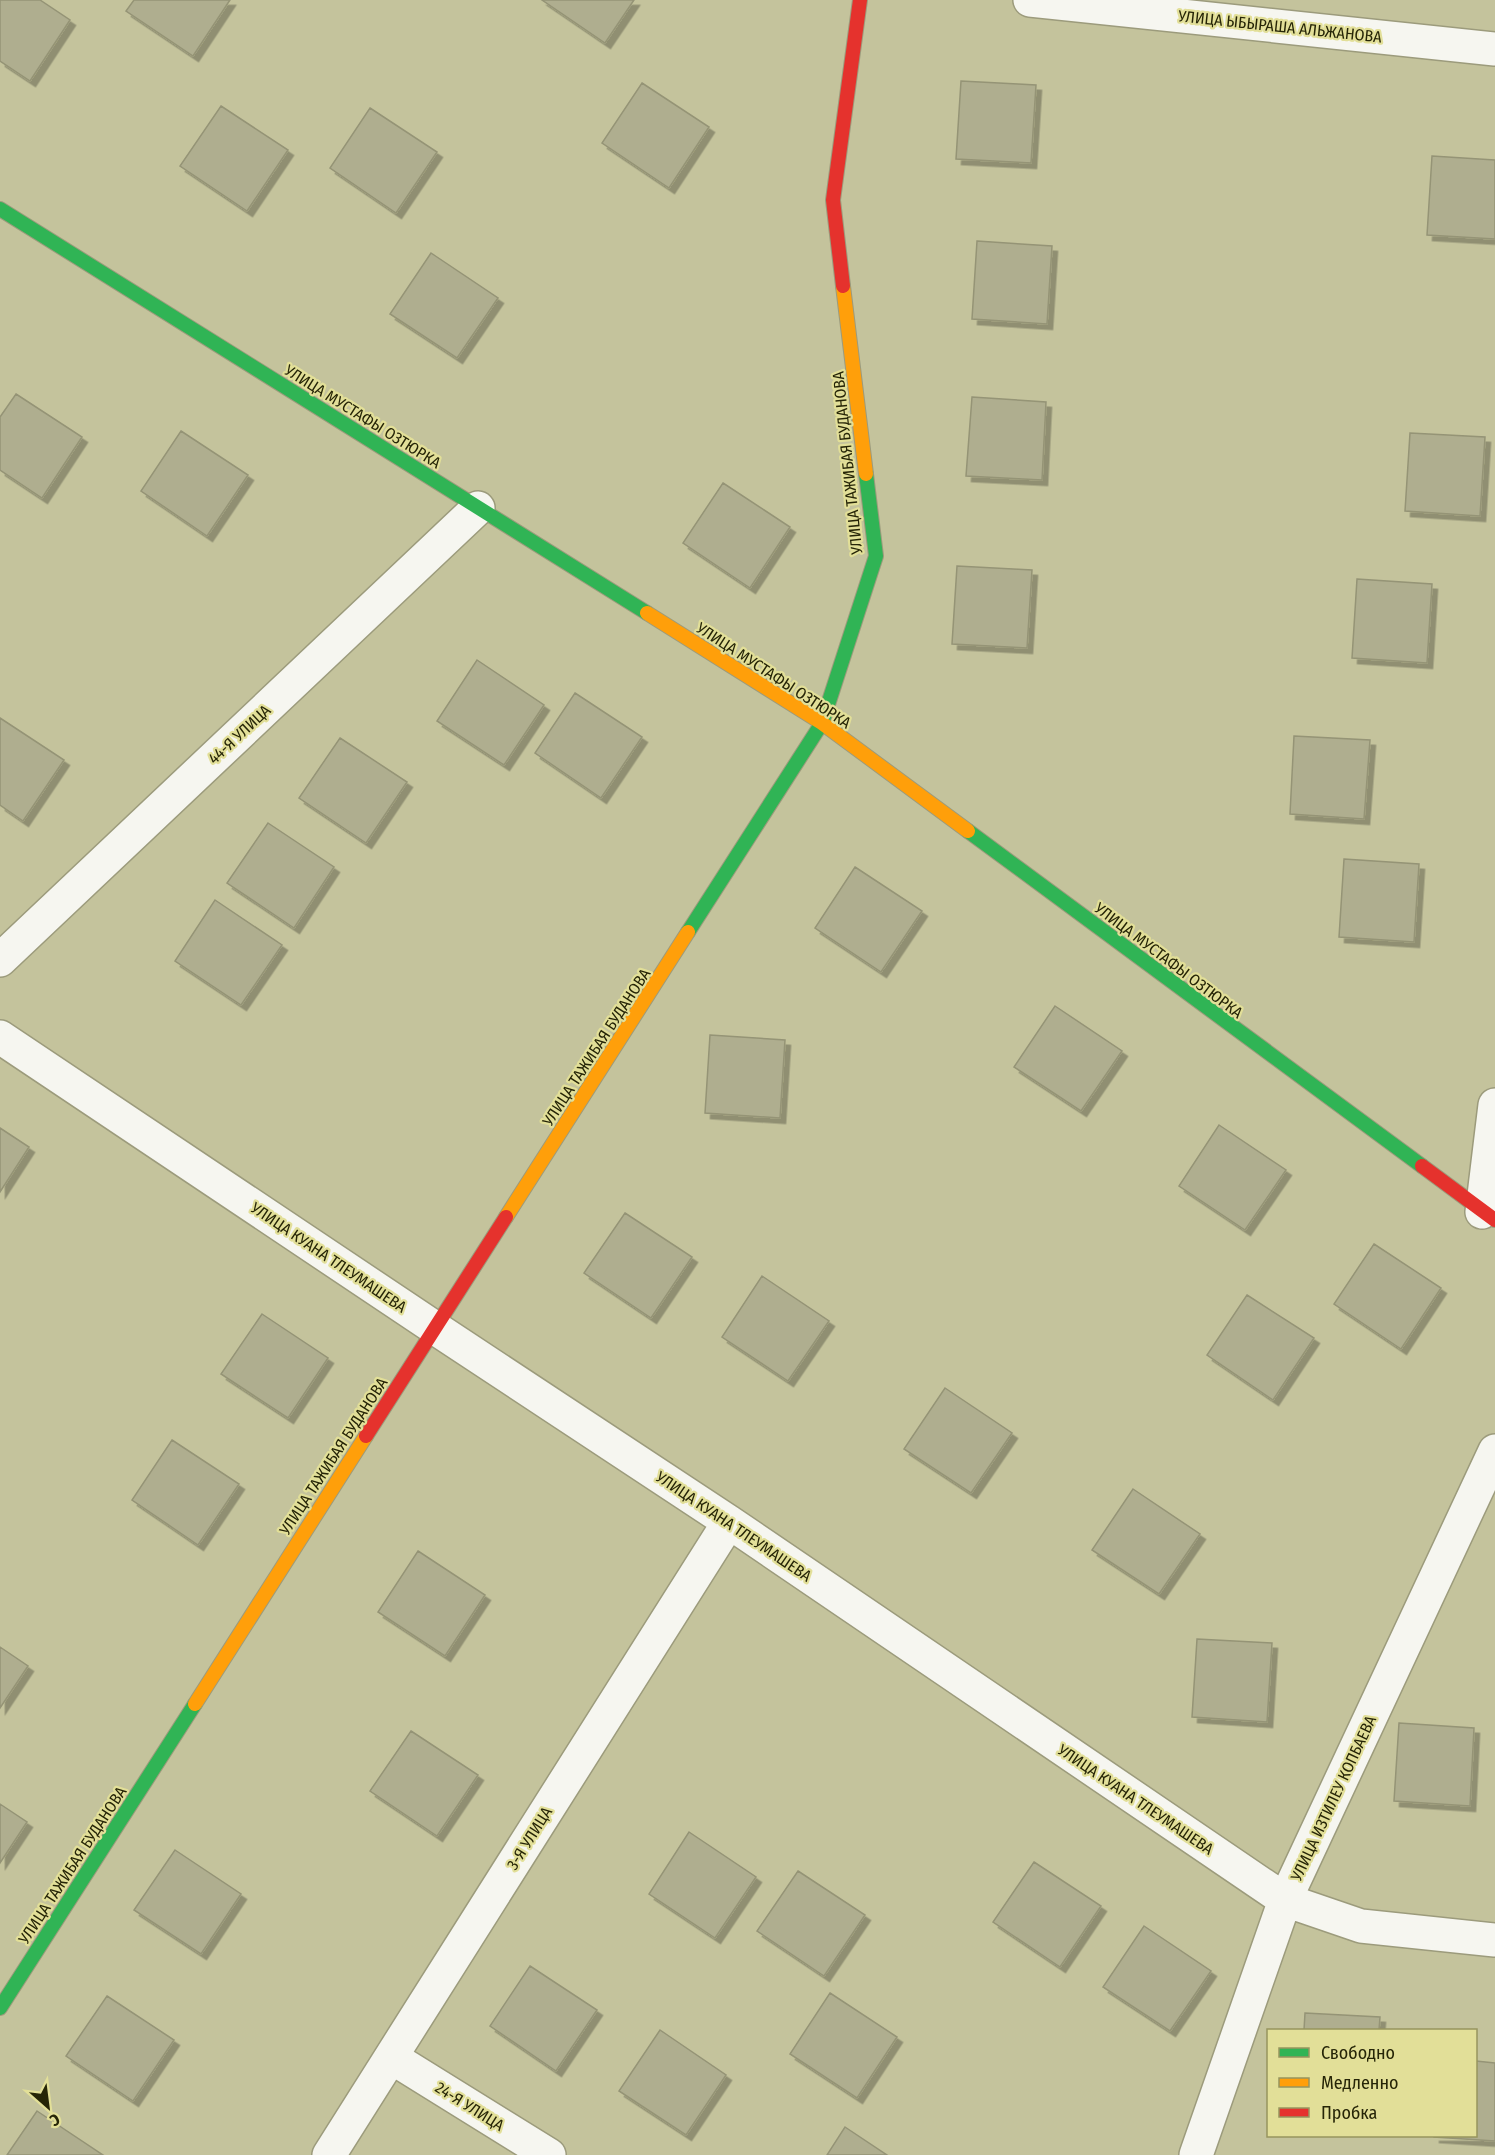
<svg xmlns="http://www.w3.org/2000/svg" width="1495" height="2155" viewBox="0 0 1495 2155" font-family="'Fira Sans Condensed',sans-serif">
<style>
.building{fill:#afae8f;stroke:#959476;stroke-width:1.5;filter:url(#shadow)}
.lines{fill:none;stroke-linecap:round;stroke-linejoin:round}
.street-casing{stroke:#9c9b7c;stroke-width:36}
.fast-casing{stroke:#9c9b7c;stroke-width:16}
.slow-casing{stroke:#9c9b7c;stroke-width:16}
.jam-casing{stroke:#9c9b7c;stroke-width:16}
.street{stroke:#f6f6f0;stroke-width:33}
.fast{stroke:#30b455;stroke-width:14}
.slow{stroke:#ff9f0a;stroke-width:14}
.jam{stroke:#e5322d;stroke-width:14}
.labels{text-anchor:middle;stroke-width:4.5;stroke-linejoin:round;paint-order:stroke}
.street-label{font-size:16px;fill:#262507;stroke:#e2df98}
</style>
<defs>
<filter id="shadow"><feDropShadow dx="5.5" dy="5.5" stdDeviation="0" flood-color="#0004"/></filter>
</defs>
<rect width="100%" height="100%" fill="#c4c39c"/>
<!-- building -->
<path class="building" d="M0,0H40L70,20L30,81L0,61Z
M134,0H230L193,56L126,11Z
M542,0H634L605,43Z
M961,81L1036,85L1031,163L956,159Z
M642,83L709,127L669,188L602,143Z
M221,106L288,150L247,211L180,166Z
M370,108L437,152L396,213L330,168Z
M1432,156L1495,160V239L1427,235Z
M977,241L1052,246L1047,324L972,319Z
M431,253L498,298L457,358L390,314Z
M16,394L82,437L42,498L0,470V417Z
M972,397L1046,402L1042,480L966,476Z
M181,431L248,475L207,536L141,491Z
M1410,433L1485,437L1480,516L1405,511Z
M723,483L790,527L750,588L683,543Z
M957,566L1032,570L1027,648L952,644Z
M1357,579L1432,584L1427,663L1352,658Z
M477,660L544,705L504,765L437,721Z
M575,693L642,737L601,798L535,753Z
M0,718L64,760L23,821L0,805Z
M1294,736L1370,740L1364,819L1290,814Z
M340,738L407,782L366,843L299,798Z
M268,823L334,867L294,928L227,883Z
M1344,859L1419,864L1414,942L1339,937Z
M855,867L922,911L881,972L815,928Z
M215,900L282,945L241,1005L175,961Z
M1055,1006L1122,1051L1081,1111L1014,1067Z
M710,1035L785,1040L780,1118L705,1113Z
M1219,1125L1286,1170L1245,1230L1179,1186Z
M0,1128L29,1147L0,1192Z
M625,1213L692,1257L651,1318L584,1273Z
M1374,1244L1441,1288L1401,1349L1334,1304Z
M762,1276L829,1321L788,1381L722,1337Z
M1247,1295L1314,1338L1273,1400L1207,1355Z
M262,1314L328,1358L288,1418L221,1374Z
M945,1388L1012,1433L971,1493L904,1449Z
M172,1440L239,1484L198,1545L132,1500Z
M1133,1489L1200,1534L1159,1594L1092,1550Z
M418,1551L485,1595L445,1656L378,1612Z
M1197,1639L1272,1643L1267,1722L1192,1717Z
M0,1647L28,1666L0,1708Z
M1399,1723L1474,1728L1470,1806L1394,1801Z
M411,1731L478,1775L437,1836L370,1791Z
M0,1804L27,1822L0,1863Z
M689,1832L756,1877L715,1938L649,1894Z
M175,1850L241,1894L201,1954L134,1910Z
M1034,1862L1101,1906L1060,1967L993,1922Z
M798,1871L865,1915L824,1976L757,1931Z
M1144,1926L1211,1971L1170,2031L1103,1987Z
M530,1966L597,2010L556,2071L490,2026Z
M830,1993L897,2037L857,2098L790,2054Z
M107,1996L174,2040L133,2101L66,2056Z
M1305,2013L1380,2017L1379,2030H1304Z
M660,2030L726,2075L686,2135L619,2091Z
M1476,2061L1495,2063V2141L1434,2137V2136H1476Z
M37,2111L103,2155H7Z
M845,2127L887,2155H827Z"/>
<g class="lines">
<!-- street casing -->
<g class="street-casing">
<path id="street" d="M1030,0L1495,49
M0,960L478,508
M0,1037L435,1328L729,1522L1285,1900L1361,1926L1495,1940
M1482,1212L1495,1105
M391,2057L549,2155
M329,2155L729,1522
M1196,2155L1285,1900L1495,1451"/>
</g>
<!-- fast casing -->
<g class="fast-casing">
<path id="fast" d="M0,209L647,613
M968,831L1422,1166
M688,932L822,723L876,556L866,474
M0,2008L195,1704"/>
</g>
<!-- slow casing -->
<g class="slow-casing">
<path id="slow" d="M843,286L866,474
M647,613L822,723L968,831
M506,1217L688,932
M195,1704L366,1436"/>
</g>
<!-- jam casing -->
<g class="jam-casing">
<path id="jam" d="M843,286L833,200L860,0
M1422,1166L1495,1220
M366,1436L506,1217"/>
</g>
<!-- street -->
<use href="#street" class="street"/>
<!-- fast -->
<use href="#fast" class="fast"/>
<!-- slow -->
<use href="#slow" class="slow"/>
<!-- jam -->
<use href="#jam" class="jam"/>
</g>
<g class="labels">
<!-- street labels -->
<g class="street-label">
<text transform="translate(1280 26) rotate(6)" y="6">УЛИЦА ЫБЫРАША АЛЬЖАНОВА</text>
<text transform="translate(363 416) rotate(32)" y="6">УЛИЦА МУСТАФЫ ОЗТЮРКА</text>
<text transform="translate(847 463) rotate(-96)" y="6">УЛИЦА ТАЖИБАЯ БУДАНОВА</text>
<text transform="translate(774 675) rotate(33)" y="6">УЛИЦА МУСТАФЫ ОЗТЮРКА</text>
<text transform="translate(239 734) rotate(-43)" y="6">44-Я УЛИЦА</text>
<text transform="translate(1169 960) rotate(37)" y="6">УЛИЦА МУСТАФЫ ОЗТЮРКА</text>
<text transform="translate(596 1047) rotate(-57)" y="6">УЛИЦА ТАЖИБАЯ БУДАНОВА</text>
<text transform="translate(329 1257) rotate(34)" y="6">УЛИЦА КУАНА ТЛЕУМАШЕВА</text>
<text transform="translate(333 1456) rotate(-57)" y="6">УЛИЦА ТАЖИБАЯ БУДАНОВА</text>
<text transform="translate(734 1526) rotate(34)" y="6">УЛИЦА КУАНА ТЛЕУМАШЕВА</text>
<text transform="translate(1333 1798) rotate(-65)" y="6">УЛИЦА ИЗТИЛЕУ КОПБАЕВА</text>
<text transform="translate(1136 1799) rotate(34)" y="6">УЛИЦА КУАНА ТЛЕУМАШЕВА</text>
<text transform="translate(529 1838) rotate(-58)" y="6">3-Я УЛИЦА</text>
<text transform="translate(72 1865) rotate(-57)" y="6">УЛИЦА ТАЖИБАЯ БУДАНОВА</text>
<text transform="translate(470 2106) rotate(32)" y="6">24-Я УЛИЦА</text>
</g>
</g>
<!-- legend -->
<rect x="1267" y="2029" width="210" height="108" fill="#e2df98" stroke="#97955e" stroke-width="1.5"/>
<rect x="1279" y="2048" width="30" height="9" fill="#30b455" stroke="#97955e" stroke-width="1.5"/>
<text x="1321" y="2059" font-size="18" fill="#262507">Свободно</text>
<rect x="1279" y="2078" width="30" height="9" fill="#ff9f0a" stroke="#97955e" stroke-width="1.5"/>
<text x="1321" y="2089" font-size="18" fill="#262507">Медленно</text>
<rect x="1279" y="2108" width="30" height="9" fill="#e5322d" stroke="#97955e" stroke-width="1.5"/>
<text x="1321" y="2119" font-size="18" fill="#262507">Пробка</text>
<!-- north arrow -->
<g transform="translate(48 2107) rotate(152)" stroke="#e2df98" stroke-width="4.5" paint-order="stroke">
<path d="M0-4.5L10 22L0 15L-10 22Z" fill="#262507"/>
<text y="-9" font-size="16" font-weight="bold" text-anchor="middle" fill="#262507">С</text>
</g>
</svg>
